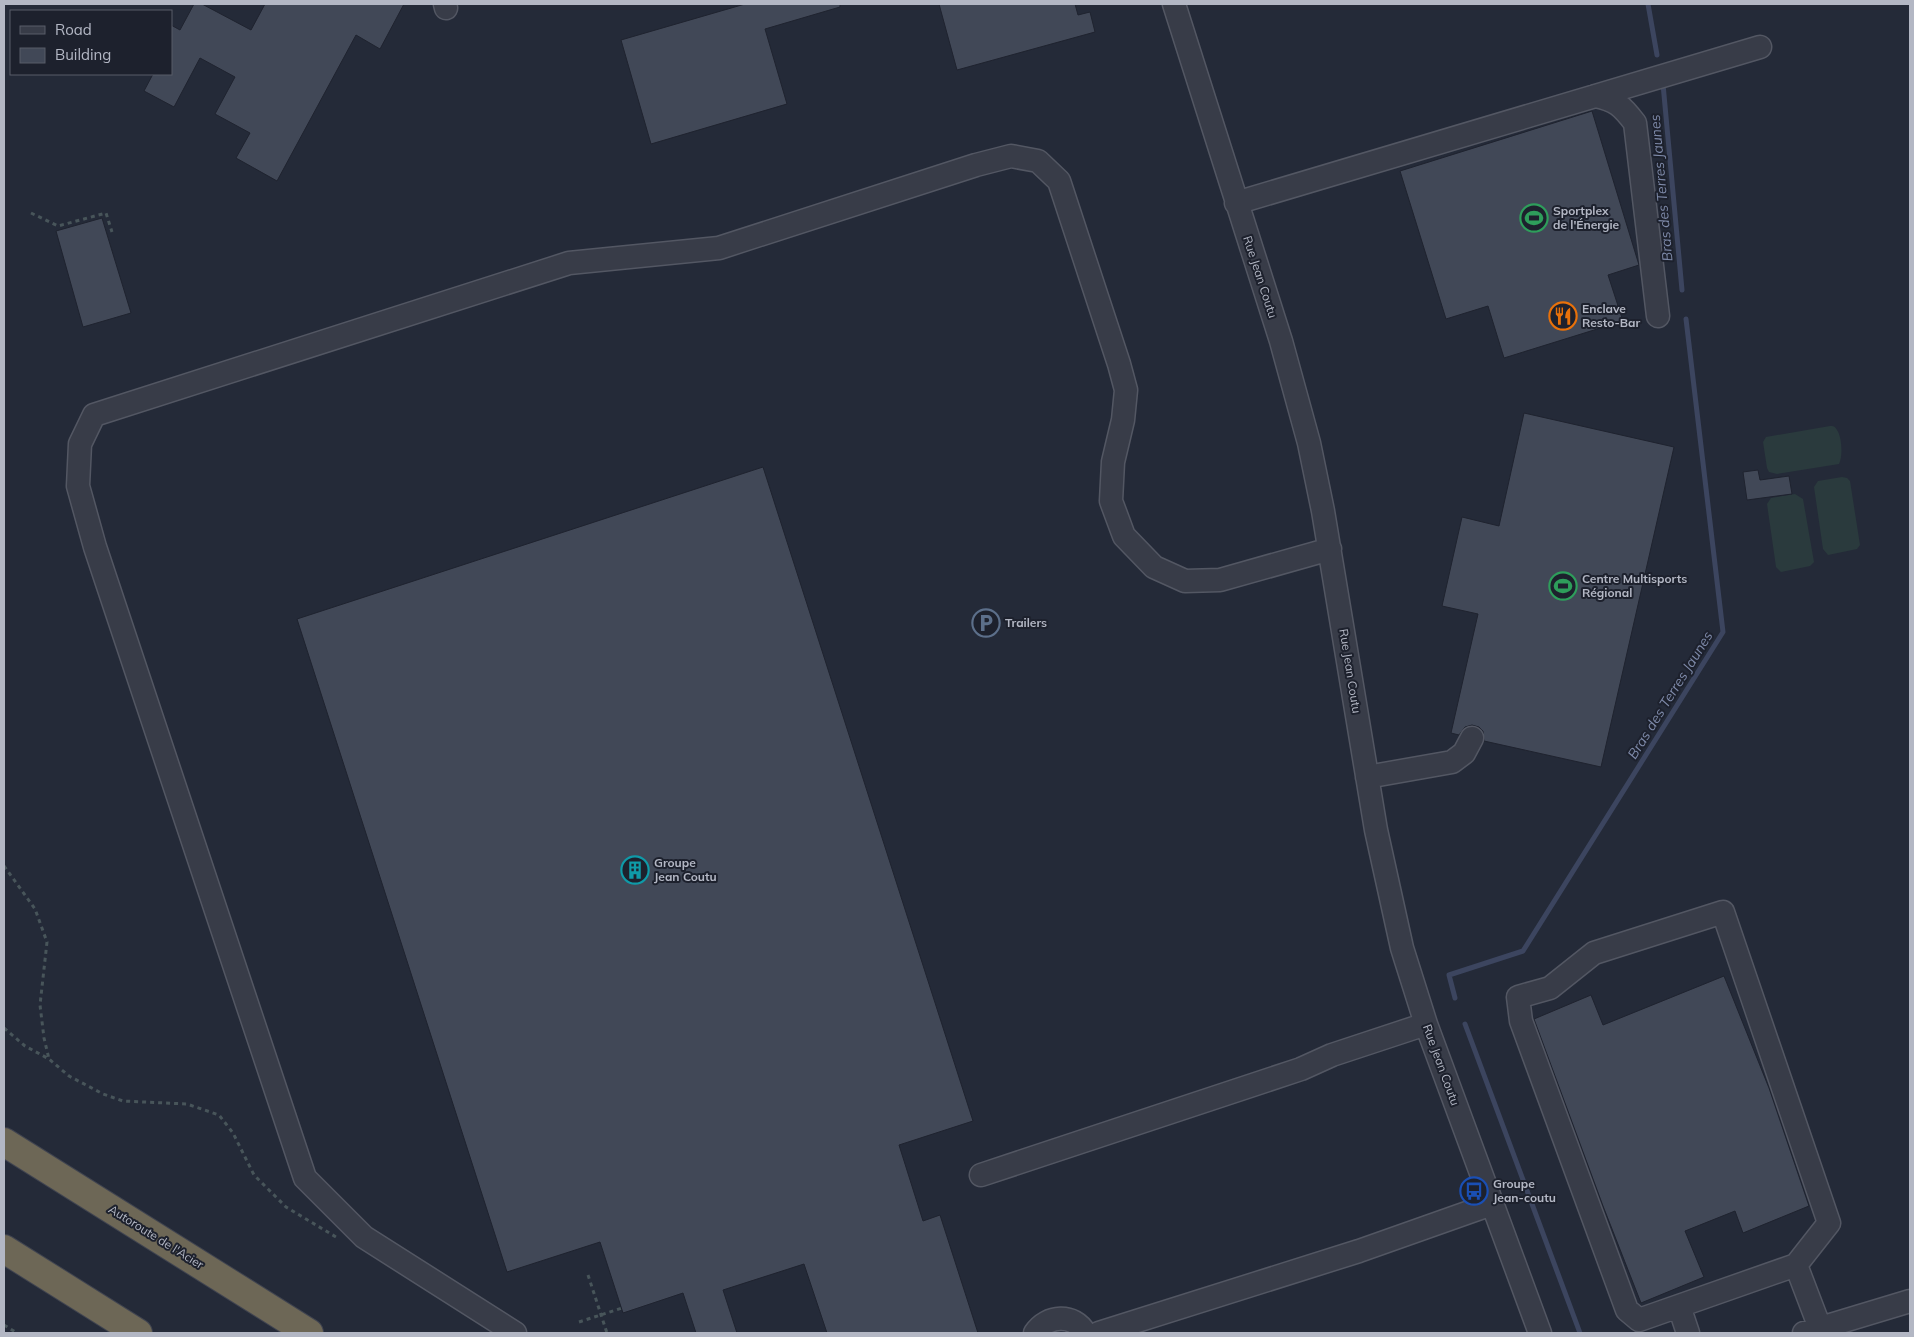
<svg xmlns="http://www.w3.org/2000/svg" width="1914" height="1337" viewBox="0 0 1914 1337" font-family="Mulish,sans-serif">
<style>
.grass{fill:#2a3a3d}
.lines{fill:none;stroke-linecap:round;stroke-linejoin:round}
.stream{stroke:#3c455f;stroke-width:5}
.building{fill:#414857;stroke:#1f232f}
.minor-casing{stroke:#535763;stroke-width:25}
.highway-casing{stroke:#404450;stroke-width:30}
.path{stroke:#48555a;stroke-width:3;stroke-dasharray:4 4;stroke-linecap:butt}
.minor{stroke:#383c48;stroke-width:22}
.highway{stroke:#6d6756;stroke-width:28}
.labels{text-anchor:middle;stroke-width:4;stroke-linejoin:round;paint-order:stroke}
.poi-label{font-size:12px;font-weight:bold;fill:#b3b7c4;stroke:#1d212d;text-anchor:start}
.street-label{font-size:12px;fill:#b3b7c4;stroke:#1d212d}
.water-label{font-size:14px;font-style:italic;fill:#7e8aa9;stroke:#1d212d}
</style>
<rect width="100%" height="100%" fill="#242a38"/>
<!-- grass -->
<path class="grass" d="M1830,426C1833,426 1835,426 1837,430C1842,437 1843,457 1839,464L1777,474L1769,472L1767,468L1763,442L1766,437Z
M1842,477L1847,478L1850,481L1860,545L1857,549L1828,555L1823,549L1814,487L1818,481Z
M1795,494L1803,499L1814,562L1810,566L1781,572L1776,567L1767,504L1771,498Z"/>
<g class="lines">
<!-- stream -->
<path class="stream" d="M1648,4L1657,55
M1663,84L1682,290
M1455,998L1449,975L1523,951L1723,632L1686,319
M1465,1024L1580,1333"/>
</g>
<!-- building -->
<path class="building" d="M194,4H202L251,30L265,4H404L380,49L356,35L277,181L236,158L250,133L215,114L235,77L200,58L174,107L144,91L153,74H171V25L180,30Z
M745,4H840V7L765,29L787,104L651,144L621,40Z
M939,4H1075L1078,15L1090,12L1095,32L957,70Z
M1592,111L1639,265L1608,275L1623,321L1504,358L1488,306L1446,319L1400,171Z
M102,218L131,313L83,327L56,231Z
M1524,413L1674,447L1601,767L1484,741L1483,731L1479,727L1472,725L1465,727L1459,735L1451,733L1478,614L1442,606L1462,517L1499,526Z
M763,467L973,1121L899,1145L923,1221L940,1215L978,1333H827L804,1264L723,1290L737,1333H696L683,1293L623,1313L600,1242L507,1272L297,619Z
M1758,470L1760,480L1789,476L1792,494L1747,500L1743,472Z
M1724,976L1769,1088L1809,1206L1743,1233L1735,1211L1685,1231L1704,1277L1641,1303L1603,1206L1534,1019L1591,995L1603,1025Z"/>
<g class="lines">
<!-- minor casing -->
<g class="minor-casing">
<path id="minor" d="M445,4L446,8
M1174,4L1281,341L1309,443L1323,511L1376,830L1402,948L1426,1024L1540,1333
M1595,96C1616,100 1622,106 1635,123L1658,316
M1236,203L1760,47
M1367,777L1452,762L1464,753L1472,738
M1723,912L1829,1223L1796,1265L1639,1320L1627,1310L1521,1021L1518,997L1550,988L1594,953Z
M981,1175L1301,1069L1332,1055L1426,1024
M1796,1265L1820,1328
M1679,1306L1688,1333
M515,1333L364,1237L305,1178L95,547L78,486L80,444L94,415L569,263L719,248L976,165L1011,156L1038,161L1059,181L1119,364L1126,390L1123,420L1113,462L1111,501L1124,536L1154,567L1185,581L1220,580L1330,549
M1035,1333C1047,1315 1074,1313 1085,1333
M1099,1333L1359,1251L1492,1204
M1804,1333L1910,1301"/>
</g>
<!-- highway casing -->
<g class="highway-casing">
<path id="highway" d="M4,1142L309,1333
M4,1249L138,1333"/>
</g>
<!-- path -->
<path class="path" d="M31,213L58,226L106,213L112,232
M4,866L35,909L47,942L40,1005L44,1038L49,1059
M4,1028L25,1046L49,1059L69,1076L103,1094L123,1101L187,1104L219,1115L233,1133L254,1175L286,1207L336,1237
M588,1275L607,1333
M579,1322L622,1308
M4,1325L17,1333"/>
<!-- minor -->
<use href="#minor" class="minor"/>
<!-- highway -->
<use href="#highway" class="highway"/>
</g>
<!-- icons -->
<defs>
<g id="stadium-ring" transform="scale(1.4375)"><circle r="9.5" fill="#1d212d" stroke="#2e9e5b" stroke-width="1.5"/><path d="M0-5a6.5 5 0 1 0 0 10a6.5 5 0 1 0 0-10ZM-3.5-1.8h7v3.6h-7Z" fill="#2e9e5b"/></g>
<g id="restaurant-ring" transform="scale(1.4375)"><circle r="9.5" fill="#1d212d" stroke="#e8710a" stroke-width="1.5"/><path d="M-5-6h1v4h1v-4h1v4h1v-4h1v5L-1.5 .5V6h-2V.5L-5-1ZM5-6V6H3V1.5H1.5Q1.5-4 5-6Z" fill="#e8710a"/></g>
<g id="parking-ring" transform="scale(1.4375)"><circle r="9.5" fill="#1d212d" stroke="#5c6f8a" stroke-width="1.5"/><path d="M-3.5-5.5H1a3.5 3.5 0 0 1 0 7H-1V5.5H-3.5ZM-1-3.4V-.6H.8a1.4 1.4 0 0 0 0-2.8Z" fill="#5c6f8a"/></g>
<g id="building-ring" transform="scale(1.4375)"><circle r="9.5" fill="#1d212d" stroke="#0f9aa8" stroke-width="1.5"/><path d="M-4-6H4V6H1V3H-1V6H-4ZM-2.5-4.3h1.7v1.8h-1.7ZM.8-4.3h1.7v1.8H.8ZM-2.5-1h1.7V.8h-1.7ZM.8-1h1.7V.8H.8Z" fill="#0f9aa8"/></g>
<g id="bus-ring" transform="scale(1.4375)"><circle r="9.5" fill="#1d212d" stroke="#1a4fb4" stroke-width="1.5"/><path d="M-5-6H5V4H4V6H2V4H-2V6H-4V4H-5ZM-3.5-4V0h7V-4ZM-3.5 1.2v1.5H-2V1.2ZM2 1.2v1.5H3.5V1.2Z" fill="#1a4fb4"/></g>
</defs>
<g fill-rule="evenodd">
<use href="#stadium-ring" x="1534" y="218"/>
<use href="#restaurant-ring" x="1563" y="316"/>
<use href="#stadium-ring" x="1563" y="586"/>
<use href="#parking-ring" x="986" y="623"/>
<use href="#building-ring" x="635" y="870"/>
<use href="#bus-ring" x="1474" y="1191"/>
</g>
<g class="labels">
<!-- poi labels -->
<g class="poi-label">
<text x="1553" y="215">Sportplex<tspan x="1553" dy="14">de l'Énergie</tspan></text>
<text x="1582" y="313">Enclave<tspan x="1582" dy="14">Resto-Bar</tspan></text>
<text x="1582" y="583">Centre Multisports<tspan x="1582" dy="14">Régional</tspan></text>
<text x="1005" y="627">Trailers</text>
<text x="654" y="867">Groupe<tspan x="654" dy="14">Jean Coutu</tspan></text>
<text x="1493" y="1188">Groupe<tspan x="1493" dy="14">Jean-coutu</tspan></text>
</g>
<!-- street labels -->
<g class="street-label">
<text transform="translate(1260 277) rotate(72)" y="4">Rue Jean Coutu</text>
<text transform="translate(1350 671) rotate(81)" y="4">Rue Jean Coutu</text>
<text transform="translate(1441 1065) rotate(70)" y="4">Rue Jean Coutu</text>
<text transform="translate(156 1237) rotate(32)" y="4">Autoroute de l'Acier</text>
</g>
<!-- water labels -->
<g class="water-label">
<text transform="translate(1661 188) rotate(-95)" y="5">Bras des Terres Jaunes</text>
<text transform="translate(1670 695) rotate(-58)" y="5">Bras des Terres Jaunes</text>
</g>
</g>
<!-- border -->
<rect width="1914" height="1337" fill="none" stroke="#b3b7c4" stroke-width="10"/>
<!-- legend -->
<rect x="10" y="10" width="162" height="65" fill="#1d212d" stroke="#595d69"/>
<rect x="20" y="26" width="25" height="8" fill="#383c48" stroke="#595d69"/>
<text x="55" y="35" font-size="15" fill="#b3b7c4">Road</text>
<rect x="20" y="48" width="25" height="15" fill="#414857" stroke="#595d69"/>
<text x="55" y="60" font-size="15" fill="#b3b7c4">Building</text>
</svg>
